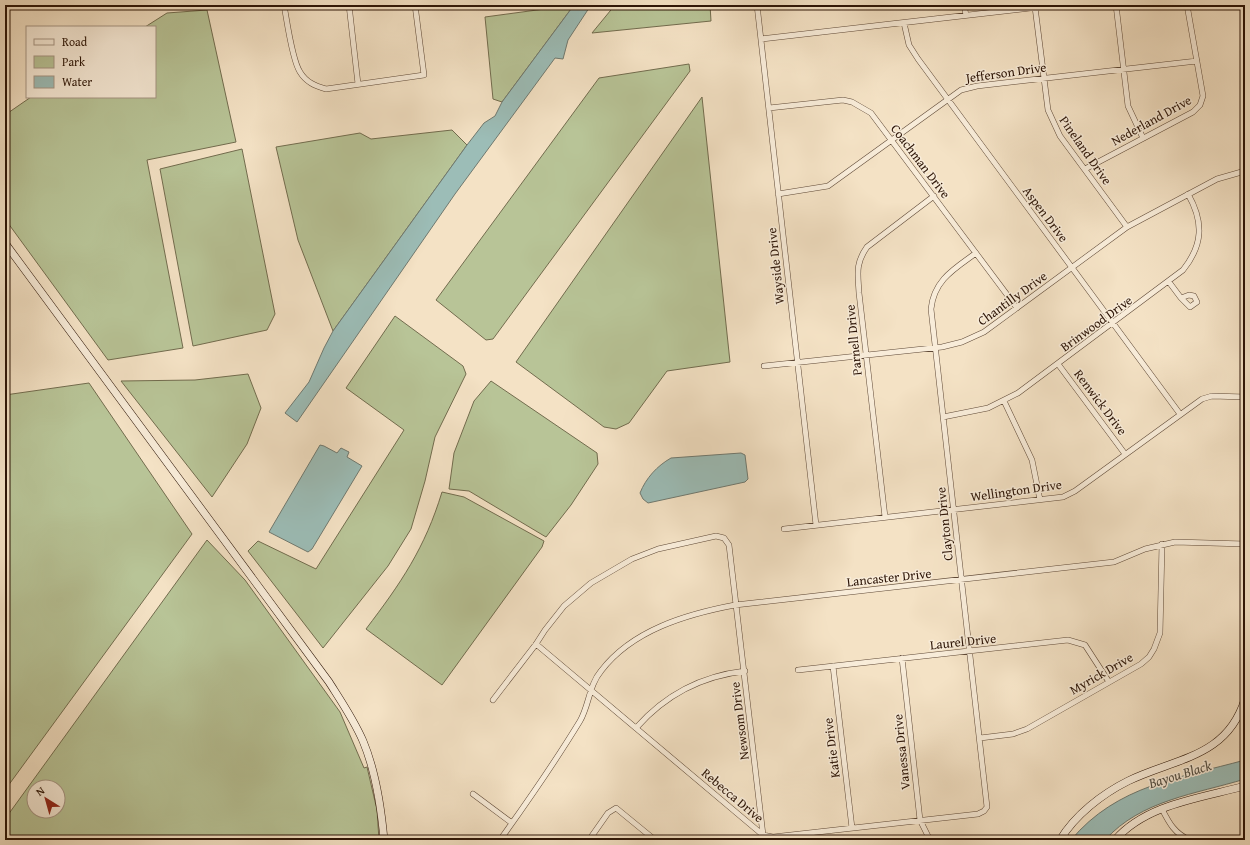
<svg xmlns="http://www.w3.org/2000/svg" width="1250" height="845" viewBox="0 0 1250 845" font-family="'Gentium Book Plus',serif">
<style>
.green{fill:#b8c497;stroke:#726c4e;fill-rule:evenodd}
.water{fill:#9cbdb7;stroke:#6f7970}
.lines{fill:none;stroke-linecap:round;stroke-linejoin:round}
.street-casing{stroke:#5e4836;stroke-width:6}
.secondary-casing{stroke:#2c1406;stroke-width:8}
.street{stroke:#f8ecd9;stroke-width:5}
.secondary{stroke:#f8ecd9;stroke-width:7}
.labels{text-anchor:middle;stroke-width:3;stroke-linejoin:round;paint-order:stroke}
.street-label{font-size:13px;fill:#2c1406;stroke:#f8ecd9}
.water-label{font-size:14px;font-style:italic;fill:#534f44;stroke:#f8ecd9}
</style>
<rect width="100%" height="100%" fill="#f4e2c5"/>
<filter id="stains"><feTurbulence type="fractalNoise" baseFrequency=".005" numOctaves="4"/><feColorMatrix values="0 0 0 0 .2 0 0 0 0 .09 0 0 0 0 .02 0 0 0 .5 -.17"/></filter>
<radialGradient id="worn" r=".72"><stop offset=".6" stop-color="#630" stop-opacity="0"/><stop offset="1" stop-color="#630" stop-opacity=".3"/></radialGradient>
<!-- green -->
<path class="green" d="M574,5L502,102L493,99L485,17Z
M615,5H710L711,21L592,33Z
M207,10L236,142L147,160L183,348L108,360L5,219V115L31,97H155V27H145L167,13Z
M689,64L690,71L493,339L486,340L436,300L599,78Z
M702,97L730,362L667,371L629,423L616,429L604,427L516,362Z
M452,130L467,145L333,331L298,240L276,147L360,133L371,139Z
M242,149L275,314L267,330L193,346L160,169Z
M395,316L463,366L466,374L435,437L425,481L411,529L388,566L323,648L248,551L258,541L316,569L404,430L346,388Z
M248,374L261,408L247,444L212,497L121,381L195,380Z
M491,381L597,453L598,464L571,505L546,537L469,491L449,489L454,453L474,401Z
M89,383L192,534L5,790V395Z
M442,492L464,497L544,541L542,547L442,685L366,629C401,583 425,548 442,492Z
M207,540L245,580L340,712L364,768L367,767L377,810L379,840H5V819ZM34,787H58V811H34Z"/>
<!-- water -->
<path class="water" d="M574,5H591L568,40L563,59L555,58L455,194L297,422L285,413L309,382L324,348L333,331L467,145L484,123L495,116L502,102Z
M320,445L324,446L337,453L341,448L349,452L347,457L362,466L312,549L308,552L269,532Z
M741,453L745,455L748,479L745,482L648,503L643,499L640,493C646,478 657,466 671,458Z
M1245,760V779C1196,794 1141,800 1105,840H1071C1117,785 1180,778 1245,760Z"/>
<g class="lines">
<!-- street casing -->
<g class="street-casing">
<path id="street" d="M284,5C287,21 292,60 300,72C306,82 315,86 326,89L424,75L415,5
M349,5L358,84
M757,5L816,525
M964,5L966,15
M1116,5L1128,106L1143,138
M1035,7L1048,110L1060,136L1127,227
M904,23L909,45L918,59L1180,414
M761,39L1056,5
M769,108L843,100L852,102L871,113L1017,308
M1085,169L1193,112L1200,105L1203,96L1187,5
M778,194L828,186L961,90L977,86L1197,61
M1169,282L1181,298
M1189,295L1194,296L1197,302L1190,307L1181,298Z
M1058,364L1125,454
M764,366L942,347L962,342L984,332L1127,227L1217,179L1245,171
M1004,401L1032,460L1040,500
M943,417L988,408L1018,393L1183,270C1203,245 1204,222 1188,194
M885,517L859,293C858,274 855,264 867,247L934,196
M784,529L1063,497L1075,491L1202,399L1212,396L1245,397
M536,644L763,835L773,837L978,814L984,811L987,807L931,309C934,280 954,269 976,253
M902,658L920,820L930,840
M833,666L852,828
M798,670L1068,640L1085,645L1109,682
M493,700L536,644L545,630L564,606L591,583L632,559L658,549L716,536L724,538L729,545L763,835
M636,728C665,695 701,676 745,671
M980,738L1013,734L1027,729L1141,664L1149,657L1154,649L1160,633L1162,544
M473,794L512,823
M1162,809C1169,823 1175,834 1190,840
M500,840C528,801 555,762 580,721C589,706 589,685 601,671C632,630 687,614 735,605L1114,562L1145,549L1175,542L1245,544
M589,840L608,813L616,808L655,840"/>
</g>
<!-- secondary casing -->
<g class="secondary-casing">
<path id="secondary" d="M5,243L329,682C341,701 354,720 363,741C376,772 381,806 384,840
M1060,840C1075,815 1102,794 1128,781C1175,758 1227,758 1245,699
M1115,840C1146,804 1201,798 1245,786"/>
</g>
<!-- street -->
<use href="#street" class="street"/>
<!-- secondary -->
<use href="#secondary" class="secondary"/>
</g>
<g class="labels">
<!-- street labels -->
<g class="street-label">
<text transform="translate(1006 72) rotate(-8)" y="5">Jefferson Drive</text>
<text transform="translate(1151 120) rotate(-29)" y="5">Nederland Drive</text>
<text transform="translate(1086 150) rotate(55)" y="5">Pineland Drive</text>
<text transform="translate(921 161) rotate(53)" y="5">Coachman Drive</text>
<text transform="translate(1046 214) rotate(53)" y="5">Aspen Drive</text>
<text transform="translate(775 266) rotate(-96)" y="5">Wayside Drive</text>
<text transform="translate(1012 298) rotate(-36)" y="5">Chantilly Drive</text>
<text transform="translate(1096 323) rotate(-36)" y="5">Brinwood Drive</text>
<text transform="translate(853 340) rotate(-96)" y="5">Parnell Drive</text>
<text transform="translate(1101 402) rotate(53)" y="5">Renwick Drive</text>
<text transform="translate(1016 490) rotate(-8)" y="5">Wellington Drive</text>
<text transform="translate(944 524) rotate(-96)" y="5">Clayton Drive</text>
<text transform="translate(889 577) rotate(-6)" y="5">Lancaster Drive</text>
<text transform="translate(963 641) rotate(-6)" y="5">Laurel Drive</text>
<text transform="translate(1101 673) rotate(-30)" y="5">Myrick Drive</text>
<text transform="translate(739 721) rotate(-97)" y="5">Newsom Drive</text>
<text transform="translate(831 748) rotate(-97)" y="5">Katie Drive</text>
<text transform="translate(901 752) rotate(-96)" y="5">Vanessa Drive</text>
<text transform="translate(733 795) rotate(40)" y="5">Rebecca Drive</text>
</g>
<!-- water labels -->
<g class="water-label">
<text transform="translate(1180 774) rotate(-17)" y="5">Bayou Black</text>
</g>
</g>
<!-- margin -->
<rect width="1250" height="845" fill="none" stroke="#f4e2c5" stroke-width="20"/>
<rect x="6" y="6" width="1238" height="833" fill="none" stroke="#2c1406" stroke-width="2"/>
<rect x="10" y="10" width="1230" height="825" fill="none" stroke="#2c1406"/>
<!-- legend -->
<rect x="26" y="26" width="130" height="72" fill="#f8ecd9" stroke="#a69685"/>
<rect x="34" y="39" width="20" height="6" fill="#f8ecd9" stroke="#a69685"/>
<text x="62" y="46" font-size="12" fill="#2c1406">Road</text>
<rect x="34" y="56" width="20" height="12" fill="#b8c497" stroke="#a69685"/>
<text x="62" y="66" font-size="12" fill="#2c1406">Park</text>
<rect x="34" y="76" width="20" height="12" fill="#9cbdb7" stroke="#a69685"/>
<text x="62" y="86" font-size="12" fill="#2c1406">Water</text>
<!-- north arrow -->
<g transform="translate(46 799) rotate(323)"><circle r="19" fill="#f8ecd9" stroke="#a69685"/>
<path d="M0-3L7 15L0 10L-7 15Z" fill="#8f2418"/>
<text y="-6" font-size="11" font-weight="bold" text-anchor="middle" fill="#2c1406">N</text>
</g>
<rect width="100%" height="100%" filter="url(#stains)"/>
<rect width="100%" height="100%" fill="url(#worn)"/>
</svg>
